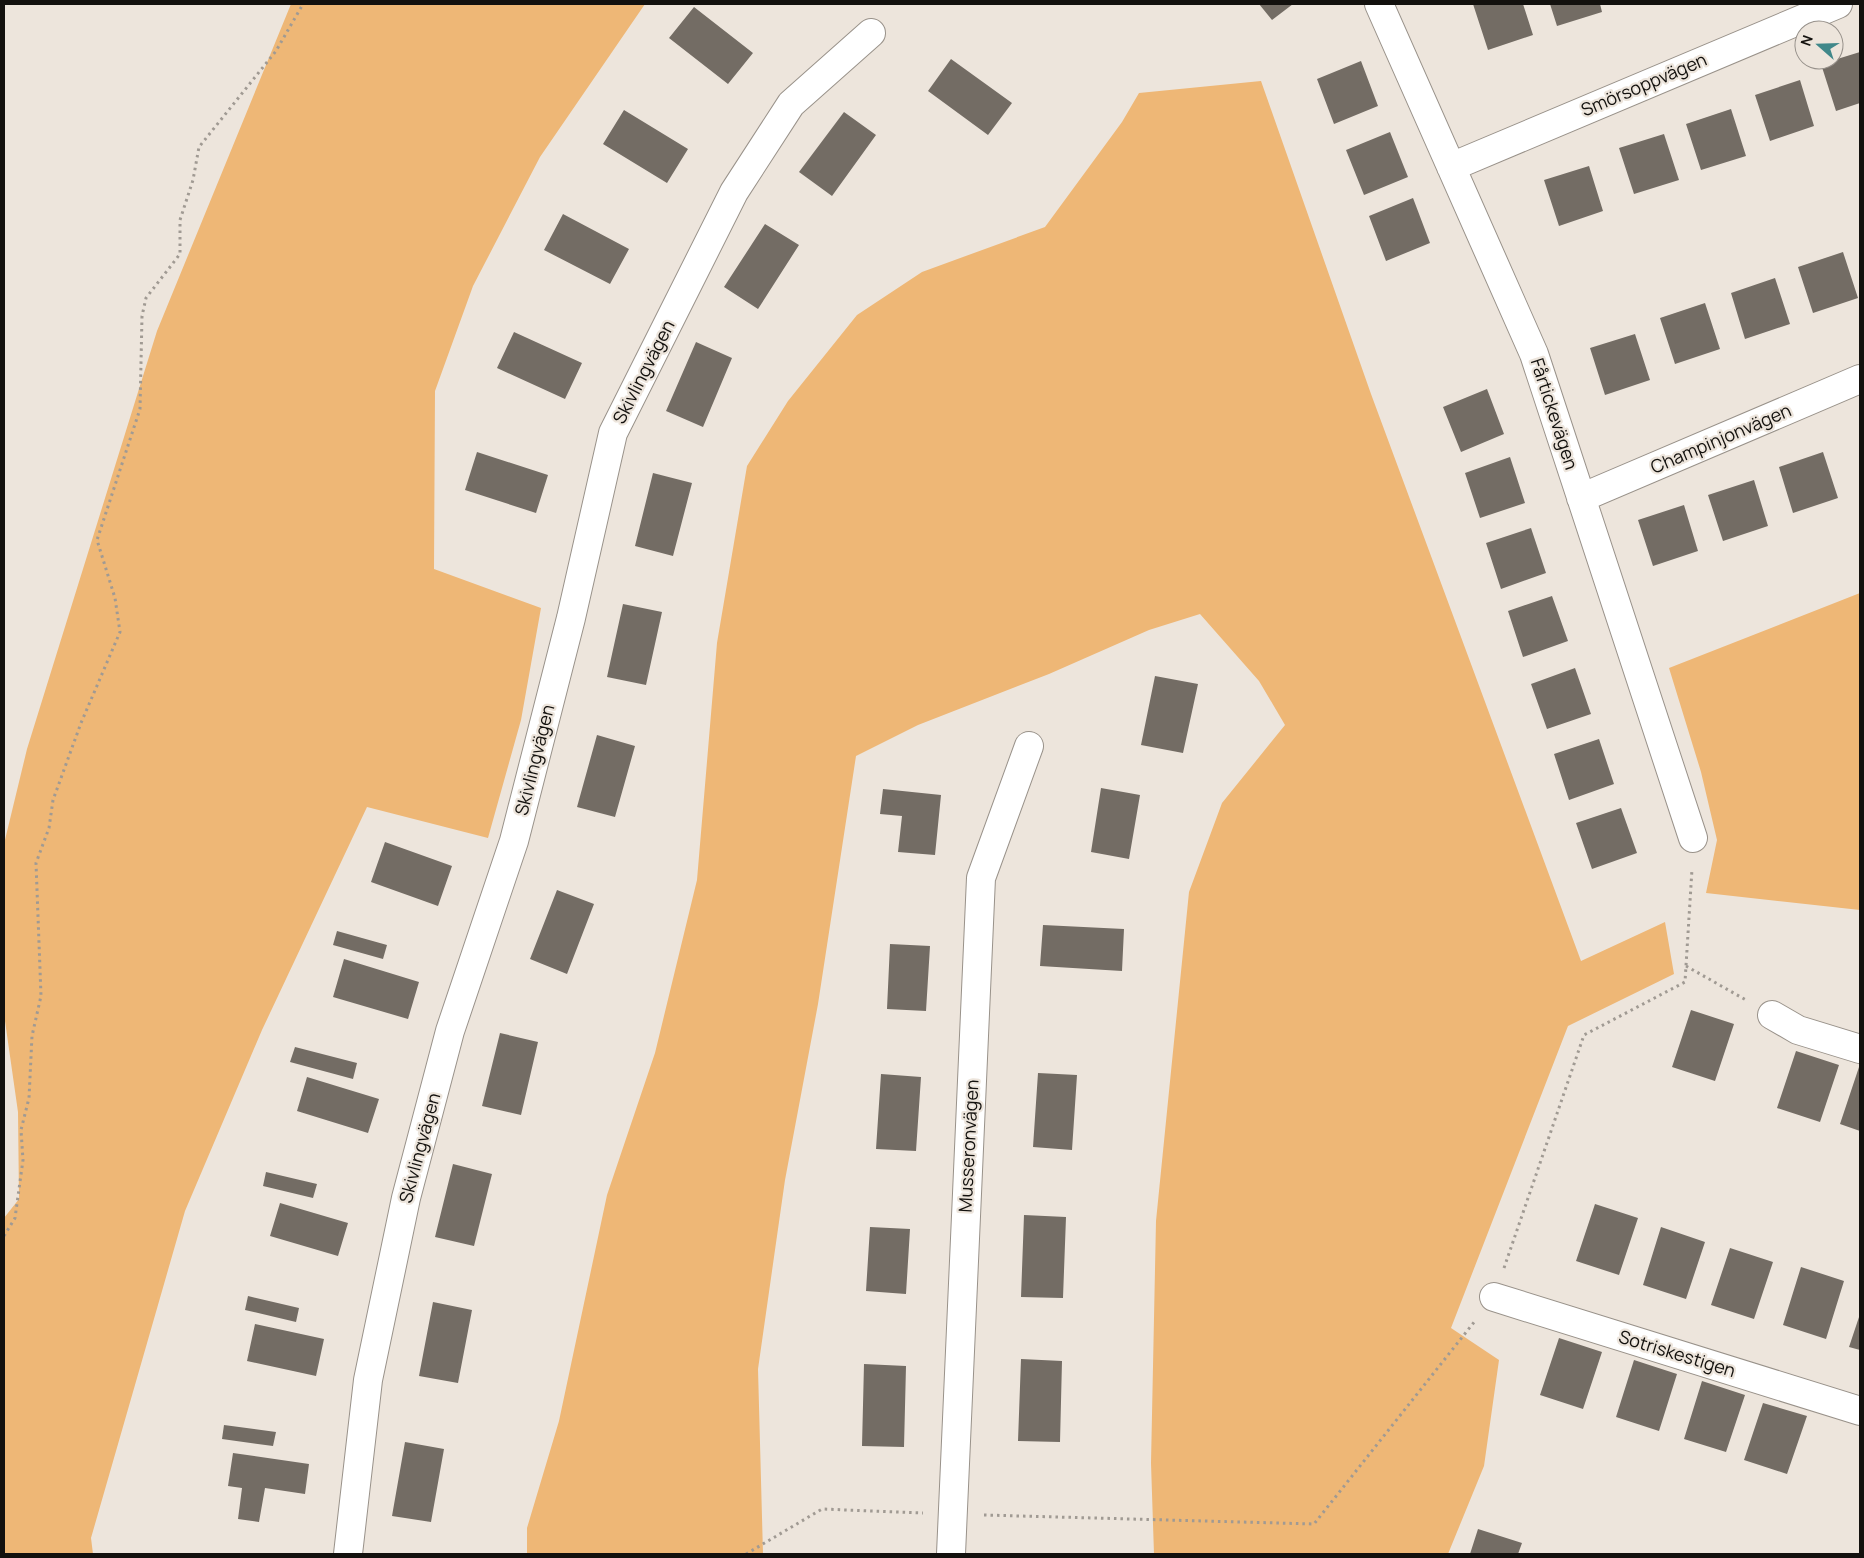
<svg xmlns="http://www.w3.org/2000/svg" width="1864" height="1558" viewBox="0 0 1864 1558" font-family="Manrope,sans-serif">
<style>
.green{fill:#eeb776}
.building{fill:#736c64}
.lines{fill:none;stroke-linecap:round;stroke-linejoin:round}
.minor-casing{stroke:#99928a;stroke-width:30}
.path{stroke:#a09a93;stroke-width:3;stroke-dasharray:2.5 4;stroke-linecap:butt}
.minor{stroke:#fff;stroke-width:28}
.labels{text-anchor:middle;stroke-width:4.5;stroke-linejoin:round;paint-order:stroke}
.street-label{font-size:18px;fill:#13110e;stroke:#ede5dc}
</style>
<rect width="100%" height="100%" fill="#ede5dc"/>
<!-- green -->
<path class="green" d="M291,4H645L540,157L473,286L435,391L434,569L541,608L521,720L488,838L367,807L262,1030L185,1211L91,1538L93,1554H4V1218L19,1199L18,1112L4,1014V844L27,749L157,331Z
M1261,81L1371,394L1581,961L1665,922L1674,974L1568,1026L1451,1328L1499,1360L1484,1466L1448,1554H1154L1151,1463L1156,1221L1189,892L1222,803L1285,725L1259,681L1200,614L1149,630L1049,674L918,725L856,756L818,1004L785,1180L758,1369L763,1554H527V1528L559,1421L607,1195L655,1053L697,880L717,643L747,466L788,401L857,315L922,272L1045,227L1122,122L1139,93Z
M1860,593V910L1706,893L1717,840L1701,772L1669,668Z"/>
<!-- building -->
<path class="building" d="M1259,4H1293L1272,20Z
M1473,4H1523L1533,35L1488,50Z
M1550,4H1600L1602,12L1557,26Z
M694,7L753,53L728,84L669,38Z
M1860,52V103L1836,111L1821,64Z
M951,59L1012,103L988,135L928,91Z
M1361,61L1378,106L1334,124L1317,79Z
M1800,80L1814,126L1770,141L1755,95Z
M1731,109L1746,156L1701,170L1686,124Z
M624,110L688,149L667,183L603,144Z
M844,112L876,135L832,196L799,172Z
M1390,132L1408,177L1364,195L1346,150Z
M1664,134L1679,180L1634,194L1619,148Z
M1589,166L1603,211L1559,226L1544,180Z
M1413,198L1430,243L1386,261L1369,216Z
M563,214L629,249L610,284L544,250Z
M765,224L799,245L758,309L724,287Z
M1843,252L1858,298L1813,313L1798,267Z
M1775,278L1790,324L1745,339L1731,293Z
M1705,303L1720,349L1675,364L1660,318Z
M514,332L582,363L565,399L497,368Z
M1635,334L1650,380L1605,395L1590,348Z
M696,342L732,358L703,427L666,411Z
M1487,389L1504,434L1461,452L1443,407Z
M477,452L548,475L536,513L465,490Z
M1823,452L1838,498L1793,513L1779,467Z
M1510,457L1525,503L1480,518L1465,473Z
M653,473L692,483L673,556L635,546Z
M1754,480L1768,526L1723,541L1708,495Z
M1684,505L1698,551L1653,566L1638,520Z
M1531,528L1546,573L1501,589L1486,543Z
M1552,596L1568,641L1523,657L1508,611Z
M623,604L662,612L646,685L607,677Z
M1575,668L1591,714L1547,729L1531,684Z
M1155,676L1198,684L1183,753L1141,745Z
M597,735L635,746L615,817L577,807Z
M1599,739L1614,784L1569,800L1554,754Z
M1101,788L1140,795L1129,859L1091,852Z
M883,789L941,795L935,855L898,852L902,816L880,814Z
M1621,808L1637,853L1592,869L1576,823Z
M385,842L452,866L438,906L371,882Z
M557,890L594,904L567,974L530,959Z
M1043,925L1124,929L1122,971L1040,966Z
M337,931L387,945L383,959L333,945Z
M890,944L930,946L926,1011L887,1009Z
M344,959L419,982L408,1019L333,997Z
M1691,1010L1734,1024L1715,1081L1672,1067Z
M500,1033L538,1042L521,1115L482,1106Z
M295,1047L357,1063L353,1079L290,1062Z
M1796,1051L1839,1065L1820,1122L1777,1108Z
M1859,1067H1860V1131L1840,1124Z
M1038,1073L1077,1075L1072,1150L1033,1147Z
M881,1074L921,1077L916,1151L876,1149Z
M307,1077L379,1099L368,1133L297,1111Z
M453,1164L492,1174L474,1246L435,1237Z
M266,1172L317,1184L313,1198L263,1186Z
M280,1203L348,1223L338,1256L270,1236Z
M1595,1204L1638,1218L1619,1275L1576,1261Z
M1024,1215L1066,1217L1063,1298L1021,1297Z
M870,1227L910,1229L906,1294L866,1291Z
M1661,1227L1705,1242L1686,1299L1643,1285Z
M1730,1248L1773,1262L1754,1319L1711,1305Z
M1801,1267L1844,1281L1826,1339L1783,1325Z
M248,1296L299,1308L296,1322L245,1310Z
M433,1302L472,1310L458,1383L419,1376Z
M1860,1314V1350L1849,1347Z
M255,1324L324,1339L316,1376L247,1361Z
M1559,1338L1602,1352L1583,1409L1540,1395Z
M1021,1359L1062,1361L1060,1442L1018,1441Z
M1634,1360L1677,1374L1659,1431L1616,1417Z
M864,1364L906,1366L904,1447L862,1446Z
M1702,1381L1745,1395L1726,1452L1684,1439Z
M1763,1403L1807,1416L1787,1474L1744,1460Z
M224,1425L276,1432L273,1446L222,1439Z
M405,1442L444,1449L431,1522L392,1516Z
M233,1453L309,1464L305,1494L265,1488L259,1522L238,1519L242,1488L228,1486Z
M1478,1529L1522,1543L1518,1554H1470Z"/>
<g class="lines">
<!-- minor casing -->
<g class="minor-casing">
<path id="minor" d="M1379,4L1534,354L1693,838
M1451,167L1838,4
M1581,498L1860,379
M1772,1015L1798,1030L1860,1049
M1494,1297L1860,1411
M348,1554L368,1380L406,1198L450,1031L514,841L571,618L613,433L734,192L791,104L871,33
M951,1554L981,878L1029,746"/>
</g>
<!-- path -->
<path class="path" d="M1686,966L1746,1000
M4,1236L15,1218L23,1160L21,1130L29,1098L32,1036L41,996L36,863L49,828L53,800L81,723L120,632L115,598L97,540L140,409L142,316L146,298L180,254V220L193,180L199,147L276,51L303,4
M1504,1268L1584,1035L1685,982L1692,869
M984,1515L1314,1524L1475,1321
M746,1554L822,1509L923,1513"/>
<!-- minor -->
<use href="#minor" class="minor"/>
</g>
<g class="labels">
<!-- street labels -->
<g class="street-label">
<text transform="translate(1644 85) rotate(-23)" y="6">Smörsoppvägen</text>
<text transform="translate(644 372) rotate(-63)" y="6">Skivlingvägen</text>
<text transform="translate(1554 414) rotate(72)" y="6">Fårtickevägen</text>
<text transform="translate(1721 439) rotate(-23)" y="6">Champinjonvägen</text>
<text transform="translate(535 760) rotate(-76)" y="6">Skivlingvägen</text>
<text transform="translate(969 1146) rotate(-87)" y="6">Musseronvägen</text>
<text transform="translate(420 1148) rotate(-75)" y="6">Skivlingvägen</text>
<text transform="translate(1677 1354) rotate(17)" y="6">Sotriskestigen</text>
</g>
</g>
<!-- border -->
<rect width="1864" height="1558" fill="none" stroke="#13110e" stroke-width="10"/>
<!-- north arrow -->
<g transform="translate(1819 45) rotate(290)"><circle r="24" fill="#ede5dc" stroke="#96908a"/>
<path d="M0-4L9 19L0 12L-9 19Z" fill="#40888a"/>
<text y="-8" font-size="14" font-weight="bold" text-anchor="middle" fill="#13110e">N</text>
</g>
</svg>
